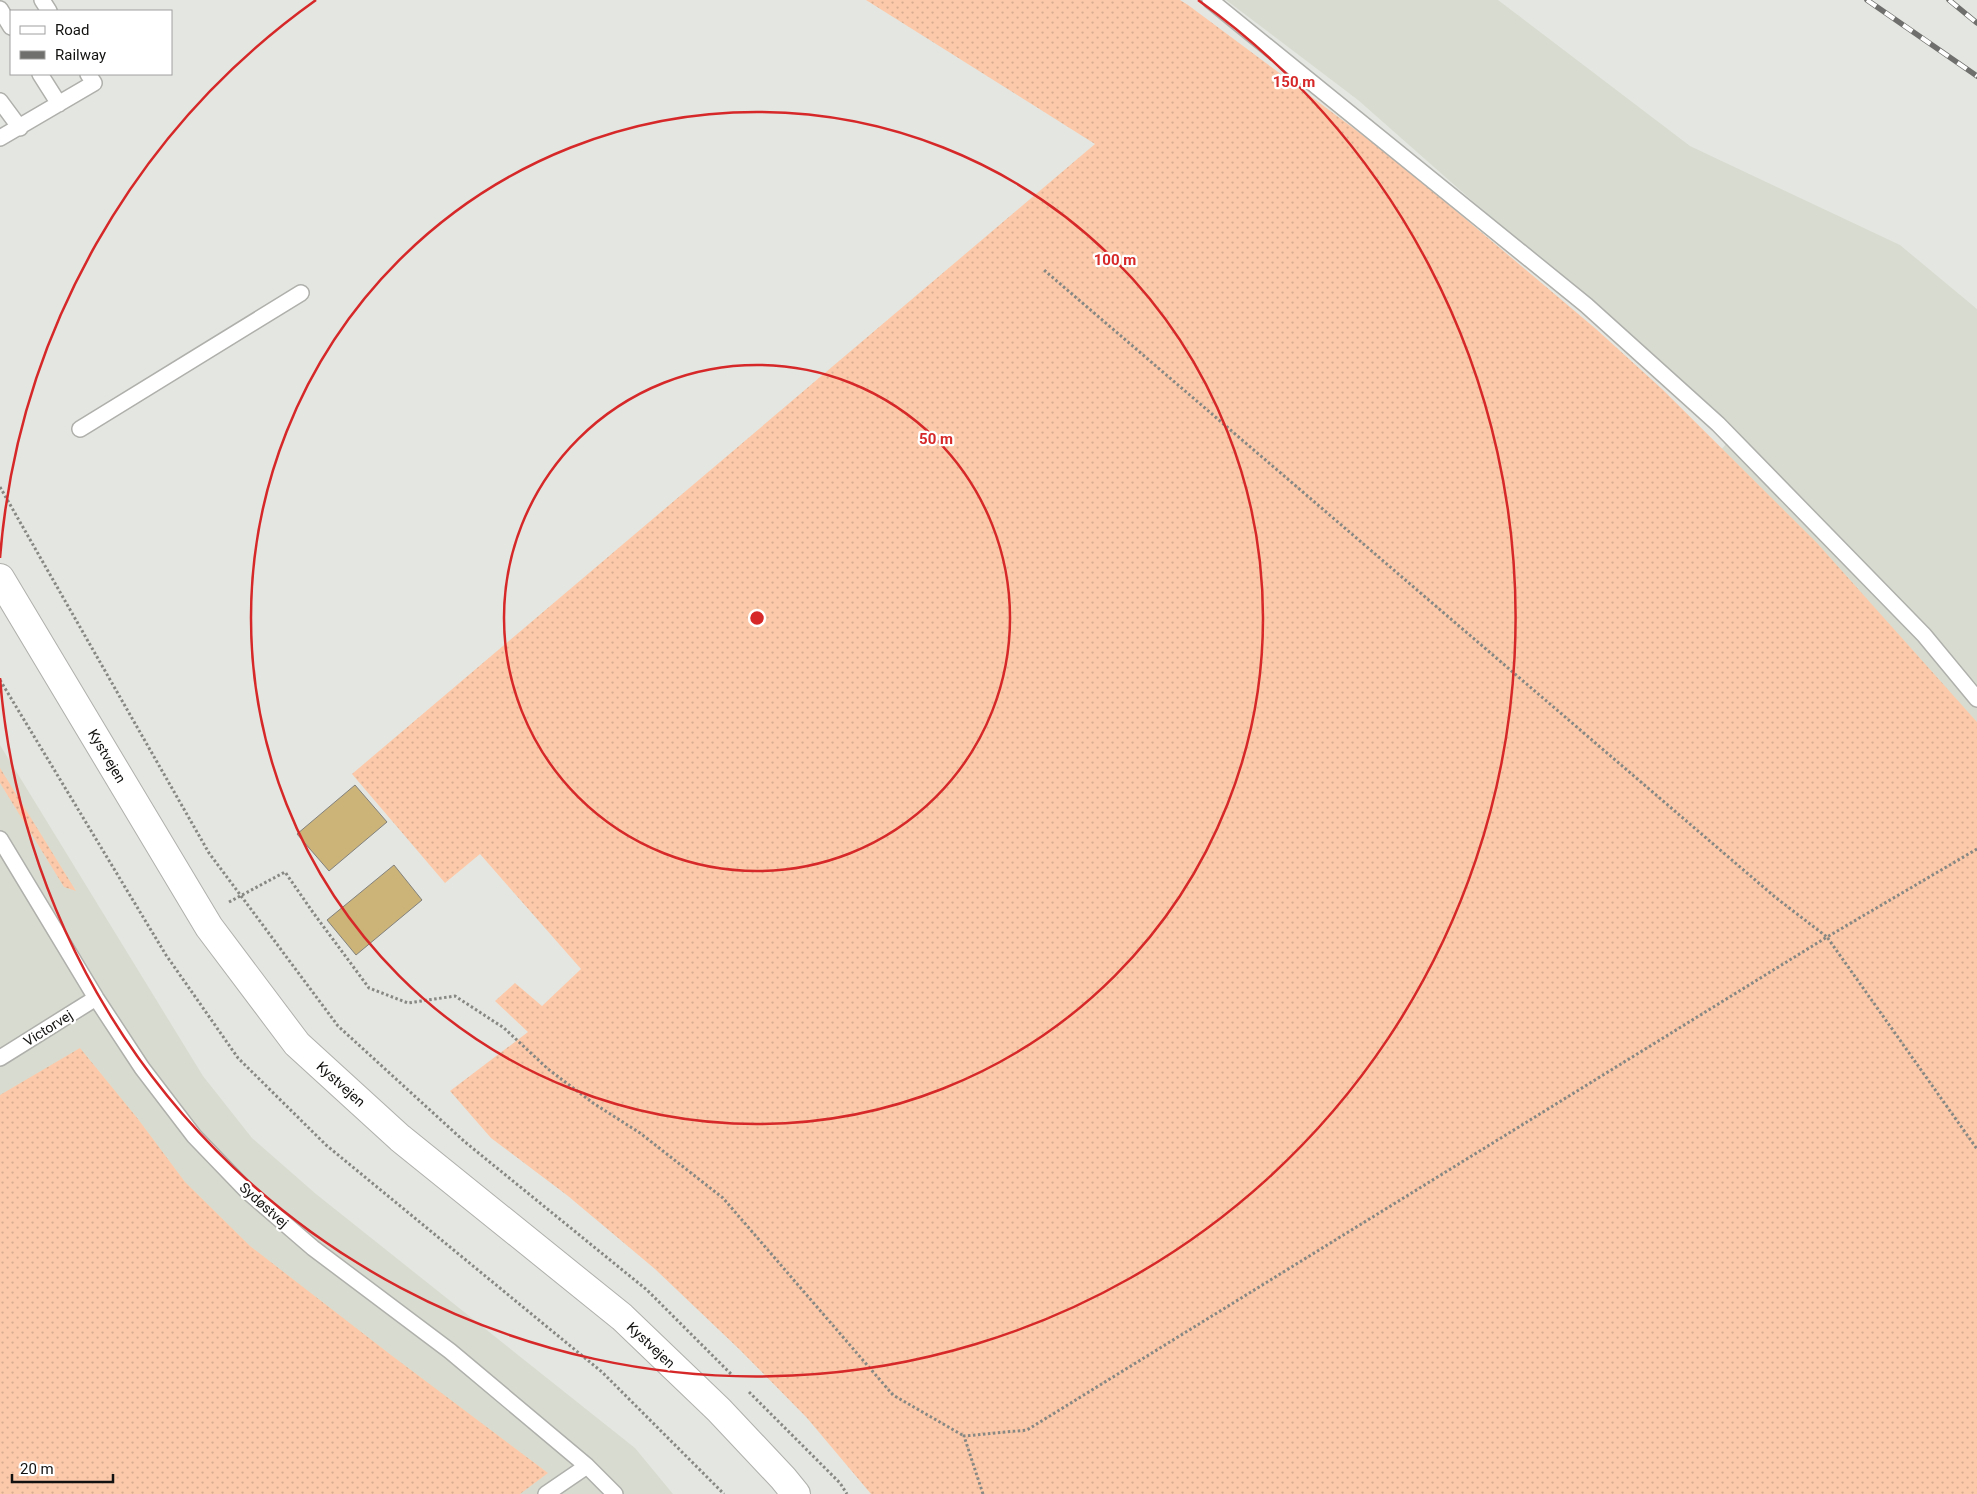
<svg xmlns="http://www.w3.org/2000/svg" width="1977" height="1494" viewBox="0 0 1977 1494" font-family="Roboto,sans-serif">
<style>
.built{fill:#d8dcd0}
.grass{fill:url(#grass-dots)}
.building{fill:#ccb378;stroke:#82817c}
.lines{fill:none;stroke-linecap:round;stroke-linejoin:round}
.service-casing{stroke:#afb0ac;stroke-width:18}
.tertiary-casing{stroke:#afb0ac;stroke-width:30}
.path{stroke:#878884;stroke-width:3;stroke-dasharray:2.5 2.5;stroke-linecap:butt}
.service{stroke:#fff;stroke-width:15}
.tertiary{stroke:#fff;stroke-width:28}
.rail-casing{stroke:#6f706d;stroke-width:5.5}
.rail{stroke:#fff;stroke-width:4;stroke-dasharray:11;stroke-linecap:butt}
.ring{fill:none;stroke:#d62828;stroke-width:2.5}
.labels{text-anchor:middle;stroke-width:4.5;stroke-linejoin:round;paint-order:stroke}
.street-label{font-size:14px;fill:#121211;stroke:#fff}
.centre{fill:#d62828;stroke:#fff;stroke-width:2.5}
.ring-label{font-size:15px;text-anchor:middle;font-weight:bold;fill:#d62828;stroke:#fff;stroke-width:4.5;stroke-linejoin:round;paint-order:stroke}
</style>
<defs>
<pattern id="grass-dots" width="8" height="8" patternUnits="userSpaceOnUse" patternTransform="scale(1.25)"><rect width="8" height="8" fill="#fccaaa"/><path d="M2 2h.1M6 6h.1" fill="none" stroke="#d7ac91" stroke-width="1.8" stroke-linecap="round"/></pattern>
</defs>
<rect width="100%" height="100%" fill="#e4e6e1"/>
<!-- built -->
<path class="built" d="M1226,0H1498L1690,146L1900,245L1977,309V747L1712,460L1735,434L1722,421L1358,100Z
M0,745L203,1076L252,1138L316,1194L635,1448L673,1494H0Z"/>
<!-- grass -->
<path class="grass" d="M866,0H1180L1188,5L1392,157L1596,329L1662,389L1817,543L1977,722V1494H871L807,1418L740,1350L655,1269L568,1196L491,1138L450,1091L528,1032L495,1001L515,983L542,1006L581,969L480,854L445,883L352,774L1095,144Z
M0,768L76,891L64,887L0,783Z
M80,1048L138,1119L185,1182L250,1246L391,1355L548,1473L520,1494H0V1095Z"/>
<!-- building -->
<path class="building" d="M355,785L387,822L329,871L297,834Z
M394,865L422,900L356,955L327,920Z"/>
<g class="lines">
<!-- service casing -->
<g class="service-casing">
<path id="service" d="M42,0L49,11
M1210,0L1586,305L1718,424L1924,635L1977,699
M0,9L11,27
M40,74L59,104
M0,101L20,128
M0,138L94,83L88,74
M80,429L301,293
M0,839L96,998L142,1068L194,1136L247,1191L313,1248L450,1351L587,1466L615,1494
M0,1058L96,998
M546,1494L587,1466"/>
</g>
<!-- tertiary casing -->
<g class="tertiary-casing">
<path id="tertiary" d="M0,578L209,927L297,1044L400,1138L622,1317L719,1410L783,1478L796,1494"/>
</g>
<!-- path -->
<path class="path" d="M0,487L209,853L338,1026L465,1142L647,1290L732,1375
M0,680L166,955L238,1058L326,1145L602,1372L724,1494
M1977,849L1827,937L1977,1149
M229,902L285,872L312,911L369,988L408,1003L455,996L504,1028L548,1069L593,1103L640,1133L723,1198L893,1395L964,1436
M749,1392L840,1483L847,1494
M983,1494L964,1436L1027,1430L1827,937L1775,897L1044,270"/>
<!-- service -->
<use href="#service" class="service"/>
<!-- tertiary -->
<use href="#tertiary" class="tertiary"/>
<!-- rail casing -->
<g class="rail-casing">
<path id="rail" d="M1867,0L1977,76
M1949,0L1977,23"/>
</g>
<!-- rail -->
<use href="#rail" class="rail"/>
</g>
<!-- distance rings -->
<g class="ring">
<circle cx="757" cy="618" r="253"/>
<circle cx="757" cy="618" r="506"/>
<path d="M0 558A759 759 0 0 1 316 0M1198 0A759 759 0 1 1 0 678"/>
</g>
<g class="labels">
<!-- street labels -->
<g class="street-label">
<text transform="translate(107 756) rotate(59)" y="5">Kystvejen</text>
<text transform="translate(48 1028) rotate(-32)" y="5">Victorvej</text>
<text transform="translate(341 1084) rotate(42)" y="5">Kystvejen</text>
<text transform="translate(264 1205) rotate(42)" y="5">Sydøstvej</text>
<text transform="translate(651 1345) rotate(43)" y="5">Kystvejen</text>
</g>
</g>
<circle cx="757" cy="618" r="8" class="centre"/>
<g class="ring-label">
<text x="1294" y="87">150 m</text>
<text x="1115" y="265">100 m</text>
<text x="936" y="444">50 m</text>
</g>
<!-- legend -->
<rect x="10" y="10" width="162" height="65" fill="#ffffff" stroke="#a0a0a0"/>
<rect x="20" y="26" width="25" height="8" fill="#ffffff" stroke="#a0a0a0"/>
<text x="55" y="35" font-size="15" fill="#121211">Road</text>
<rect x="20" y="51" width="25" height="8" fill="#6f706d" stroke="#a0a0a0"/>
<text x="55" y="60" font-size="15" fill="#121211">Railway</text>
<!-- scale -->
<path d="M12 1474v8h101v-8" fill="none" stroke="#121211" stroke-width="2.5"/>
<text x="20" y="1474" font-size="15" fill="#121211" stroke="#ffffff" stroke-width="4" paint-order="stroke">20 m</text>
</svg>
